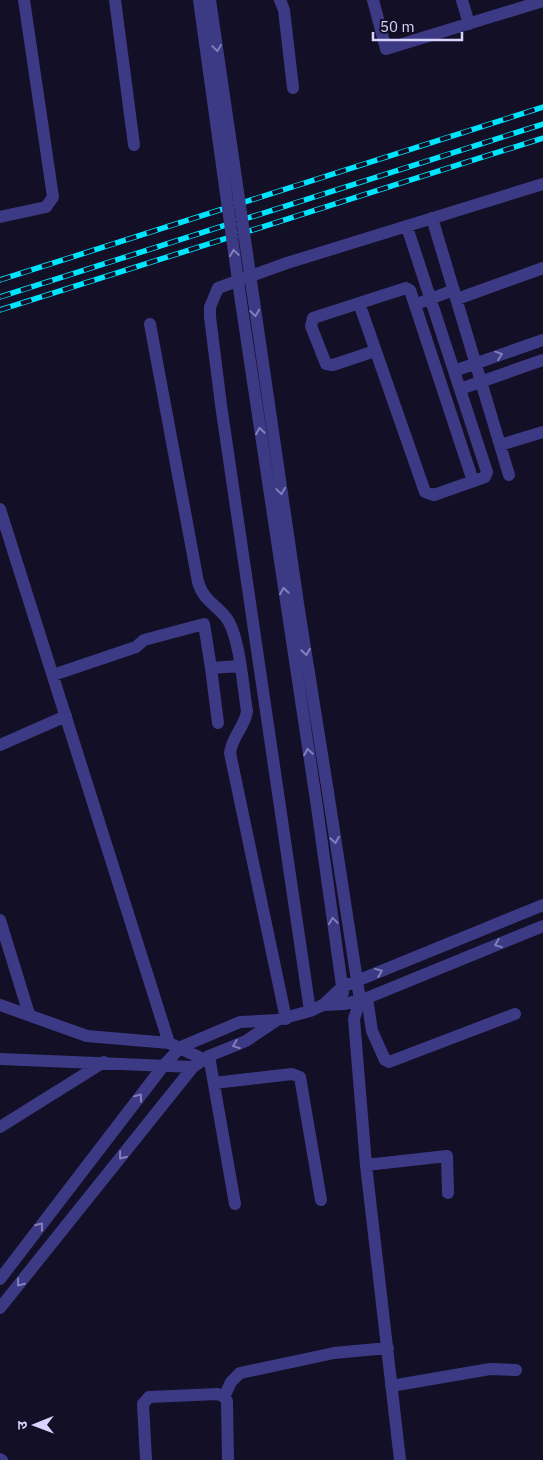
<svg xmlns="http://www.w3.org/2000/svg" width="543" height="1460" viewBox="0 0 543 1460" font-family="'IBM Plex Sans','Noto Sans Devanagari',sans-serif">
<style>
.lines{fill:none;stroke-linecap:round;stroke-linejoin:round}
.minor{stroke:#3d3a85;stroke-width:12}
.rail-casing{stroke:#00e5ff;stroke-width:5.5}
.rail{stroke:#130f26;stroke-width:4;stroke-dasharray:11;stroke-linecap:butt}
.minor-bridge{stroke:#3d3a85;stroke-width:12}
.oneway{stroke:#837fbc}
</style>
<rect width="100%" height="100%" fill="#130f26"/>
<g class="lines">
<!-- minor -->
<path class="minor" d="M115,0L134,145
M280,0L284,10L293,88
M373,0L386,49L543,1
M462,0L469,24
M0,217L46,207L53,197L24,0
M432,218L509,475
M457,299L543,268
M422,302L454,290
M359,303L425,492L434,495L485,477L487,472L407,227
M150,324L198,582C204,603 220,606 229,622C240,642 243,687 247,711C245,727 232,736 230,753L286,1019
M375,351L333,365L326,364L311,326L313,318L406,288L410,290L473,481
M454,371L543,340
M460,389L543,360
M500,445L543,432
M0,509L169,1043L203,1059
M211,668L218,723
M53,675L136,647L144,640L204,624L211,668L239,666
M0,745L66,716
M328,792L360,1000L354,1019L366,1165L400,1460
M316,800L343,993
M0,920L29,1014
M367,998L372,1031L385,1060L389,1062L515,1014
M0,1005L87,1036L169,1043
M323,1005L345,1004L367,998L543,926
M310,1011L221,405L210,317V307L218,288L287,263L543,184
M209,1056L235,1204
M0,1059L193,1067
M214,1083L292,1074L300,1077L321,1200
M0,1127L104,1062
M366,1165L447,1156L448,1193
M0,1279L164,1065L181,1047L240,1022L277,1020L310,1011L323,1005L342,987L543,905
M0,1308L193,1067L209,1056L246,1041L277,1020
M391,1386L490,1369L516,1370
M224,1397L227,1401L228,1460
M0,1459L2,1460
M146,1460L143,1404L149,1397L218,1394L224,1397L231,1382L240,1373L334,1353L388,1348"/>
<!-- rail casing -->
<g class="rail-casing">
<path id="rail" d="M0,280L543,107
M0,297L543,124
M0,310L543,138"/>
</g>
<!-- rail -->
<use href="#rail" class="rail"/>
<!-- minor-bridge -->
<path class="minor-bridge" d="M199,0L241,302L316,800
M210,0L299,610L328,792"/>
</g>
<!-- one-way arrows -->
<defs><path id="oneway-chevron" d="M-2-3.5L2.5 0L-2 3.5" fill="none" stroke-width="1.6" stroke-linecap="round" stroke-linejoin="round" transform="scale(1.25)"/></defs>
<g class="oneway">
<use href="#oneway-chevron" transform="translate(217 48) rotate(82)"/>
<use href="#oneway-chevron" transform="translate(234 253) rotate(-98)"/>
<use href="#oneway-chevron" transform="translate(255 313) rotate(82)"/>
<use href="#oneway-chevron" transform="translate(499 355) rotate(-19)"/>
<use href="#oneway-chevron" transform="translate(260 431) rotate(-99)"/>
<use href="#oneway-chevron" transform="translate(281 491) rotate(82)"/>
<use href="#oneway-chevron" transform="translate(284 591) rotate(-99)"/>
<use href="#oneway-chevron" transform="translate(306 652) rotate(81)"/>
<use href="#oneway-chevron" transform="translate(308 752) rotate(-99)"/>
<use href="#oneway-chevron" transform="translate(335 840) rotate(81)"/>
<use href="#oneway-chevron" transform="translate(333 921) rotate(-98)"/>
<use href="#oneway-chevron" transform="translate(498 944) rotate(158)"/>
<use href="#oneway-chevron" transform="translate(379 972) rotate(-22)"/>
<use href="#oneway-chevron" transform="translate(236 1045) rotate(159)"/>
<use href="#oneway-chevron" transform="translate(139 1097) rotate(-53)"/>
<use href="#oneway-chevron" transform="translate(122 1156) rotate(129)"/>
<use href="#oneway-chevron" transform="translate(40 1226) rotate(-52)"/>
<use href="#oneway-chevron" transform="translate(20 1283) rotate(129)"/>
</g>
<!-- north arrow -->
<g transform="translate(35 1425) rotate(269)" stroke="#130f26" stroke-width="4" paint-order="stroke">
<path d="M0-4L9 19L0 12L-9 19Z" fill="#d9d4ff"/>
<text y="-8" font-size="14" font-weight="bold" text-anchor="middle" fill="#d9d4ff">उ</text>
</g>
<!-- scale -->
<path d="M373 32v8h89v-8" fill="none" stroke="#d9d4ff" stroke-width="2.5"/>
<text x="380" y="32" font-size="15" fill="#d9d4ff" stroke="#130f26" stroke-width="4" paint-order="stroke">50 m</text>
</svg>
